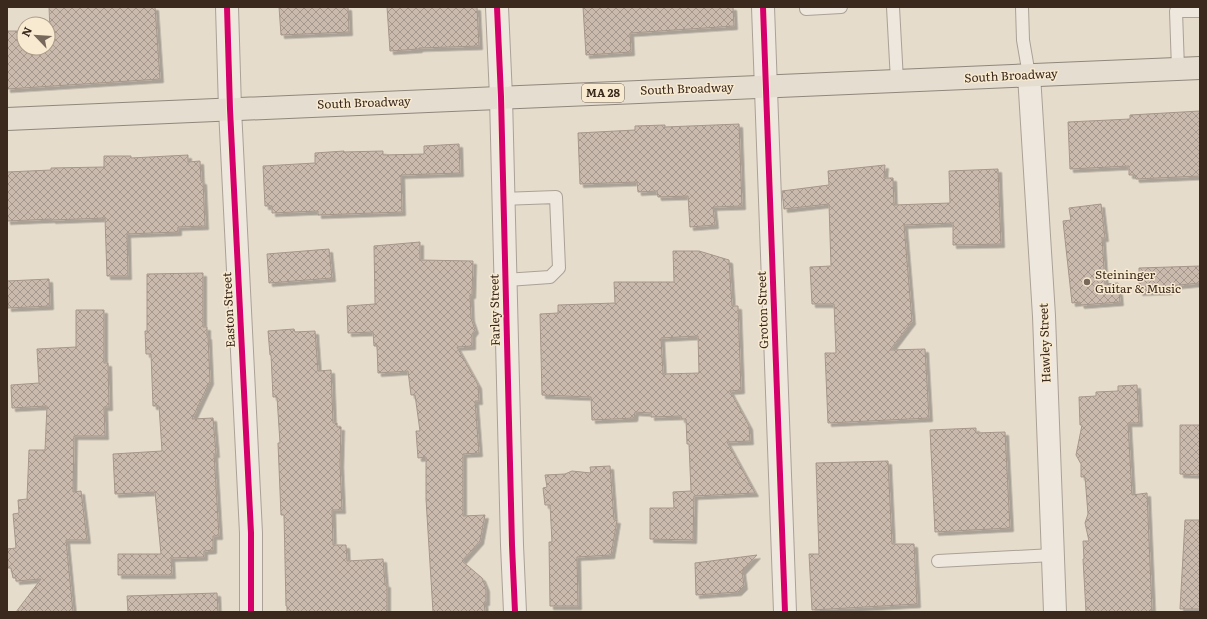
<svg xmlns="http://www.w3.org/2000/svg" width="1207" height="619" viewBox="0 0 1207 619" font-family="Literata,serif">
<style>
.building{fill:url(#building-cross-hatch);stroke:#a6978b;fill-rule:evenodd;filter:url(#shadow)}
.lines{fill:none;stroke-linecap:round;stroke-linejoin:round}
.lane-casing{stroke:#aba195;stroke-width:14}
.street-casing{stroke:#aba195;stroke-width:24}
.primary-casing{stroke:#90877c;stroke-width:24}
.lane{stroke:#ede7de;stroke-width:12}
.street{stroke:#ede7de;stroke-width:22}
.primary{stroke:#e5ddcf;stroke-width:22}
.cycleway-casing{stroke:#f8ead1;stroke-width:8}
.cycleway{stroke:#d6006c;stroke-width:6}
.poi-dot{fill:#76685a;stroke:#f8ead1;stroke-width:1.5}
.labels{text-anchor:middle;stroke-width:3;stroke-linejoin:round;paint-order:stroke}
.shield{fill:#f8ead1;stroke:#736352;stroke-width:1}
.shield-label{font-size:11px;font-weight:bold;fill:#3a291c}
.street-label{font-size:12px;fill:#3a291c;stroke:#f8ead1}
.poi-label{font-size:12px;fill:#3a291c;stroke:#f8ead1;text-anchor:start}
</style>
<defs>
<pattern id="building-cross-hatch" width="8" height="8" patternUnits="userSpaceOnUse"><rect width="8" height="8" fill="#cabaad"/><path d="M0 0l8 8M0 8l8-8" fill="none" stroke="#a5978c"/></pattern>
<filter id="shadow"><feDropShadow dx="3.5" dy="3.5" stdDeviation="0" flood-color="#0004"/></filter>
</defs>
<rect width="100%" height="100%" fill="#e6dccc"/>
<!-- building -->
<path class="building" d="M49,7H155L160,79L7,89V31H24V48H48V31H50Z
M279,7H348L349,32L281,35Z
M387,7H477L479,46L419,48V49L390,51Z
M583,7H733L734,26L630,33L631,52L586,55Z
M1200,111V176L1136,179L1135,175H1129V166L1070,169L1068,122L1130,119V115Z
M739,124L742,206L713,207L715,225L690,227L688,196L658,197L657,191L638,192L637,182L580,184L578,133L635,130V126L665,125V127Z
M459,144L460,173L401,175L402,212L318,215V211L272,213V206H265L263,166L315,163V153L344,151V152L383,151V155L424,154V146Z
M188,155V162L200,161L201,181H203L205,226L178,227V232L127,234L128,276H107L105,218L52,220V219L7,221V172L51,170V168L104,167V156H131V158Z
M885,165L884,178H893L894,205L950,203L949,171L998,169L1001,244L953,245V223L904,225L912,321L890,350L925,349L929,418L828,423L825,353H836L834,304H812L810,267L831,266L829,204L784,209L782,191L829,185L828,171Z
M1101,204L1105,238H1102L1105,284L1118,283L1120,302L1081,305L1080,302L1072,303L1063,221L1071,220L1069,208Z
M420,242V260L473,261L472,295H470L471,318L475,330L472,334V346L457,347L478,385L479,401H475L479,453L463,454V516L485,515L480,541L462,561L482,578L486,588V602H484L485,612H433L426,499V457L418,458L416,431H420L415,395H411L408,371L378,373L377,346H374L373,332L348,333L347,306L375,304V302L374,246Z
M329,249L332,278L269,283L267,254Z
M673,251H699L729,260L732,306H738L741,390L730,391L749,426L750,441L727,442L755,493L694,496L693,540L650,539V508H674L673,492L691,491L689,444H687L686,419H681V416L651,417V413L635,412L634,418L592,420L591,397L542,395L540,314L558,313V305L615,303L614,282H674ZM698,336L699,373L663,374L661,338Z
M1200,266V283L1169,286V291L1139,292V268Z
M203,273V327H207V336H208L210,381L192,419L213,418L216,454H214L219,536H213V550L204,551V557L171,558L172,575H118V554H161L155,492L115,494L113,454L162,451L159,406H153L151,354H146L145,331H147V274Z
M49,279L50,306L8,308L7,281Z
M76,310H104V363H108L109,407H104L105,436H74L73,492L81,491L87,540H66L73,612H16L41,579L16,581V578H13L11,568H8L7,549L16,548L13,514L19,513L18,500L27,499L29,450H45L47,406L12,408L11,385L39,383L37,349L76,347Z
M294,329L295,332L315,331L318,371L331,370L333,423H337V427H341L340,464L342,510H332L333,545H346L347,561L383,559L385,584H387V612H287V606H286L284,515H281L278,443H280L277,397H273L271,355H270L268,331Z
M1137,385L1139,423H1128L1132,495L1147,493L1152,610H1151V612H1086L1083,559H1084L1083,541H1089L1085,523L1088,514L1085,477H1081V464L1076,455L1082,425H1080L1079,397L1096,396V392L1118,391V386Z
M1180,425H1200V475L1180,474Z
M976,428V433L1005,432L1010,528L935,532L930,430Z
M888,461L892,544H914L917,604L812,610L809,554H819L816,463Z
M610,466L614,520H617L611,555L577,557L578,606H550L549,542H552L550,505H545L543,488L547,487L545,475L565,474L572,471L591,473L590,467Z
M1185,520H1200V609H1180Z
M757,555L742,571L744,586L738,592L696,595L695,563Z
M217,593L218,612H128L127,596Z"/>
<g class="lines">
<!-- lane casing -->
<g class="lane-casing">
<path id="lane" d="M806,7V9L841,7
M893,7L897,81
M1022,7L1023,40L1029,75
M1178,69L1176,11H1200
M504,199L556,197L559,268L550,277L506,280
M938,561L1053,555"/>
</g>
<!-- street casing -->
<g class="street-casing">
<path id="street" d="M227,7L230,109L251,533V612
M497,7L501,97L512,545L515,612
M763,7L785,612
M1029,75L1044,316L1055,612"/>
</g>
<!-- primary casing -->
<g class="primary-casing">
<path id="primary" d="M7,119L1200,68"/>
</g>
<!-- lane -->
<use href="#lane" class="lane"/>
<!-- street -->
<use href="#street" class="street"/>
<!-- primary -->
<use href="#primary" class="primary"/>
<!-- cycleway casing -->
<g class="cycleway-casing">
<path id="cycleway" d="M227,7L230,109L251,533V612
M497,7L501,97L512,545L515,612
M763,7L785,612"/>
</g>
<!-- cycleway -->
<use href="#cycleway" class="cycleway"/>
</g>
<!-- markers -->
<circle class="poi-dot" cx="1087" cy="282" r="4"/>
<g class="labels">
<!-- shield labels -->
<rect class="shield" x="582" y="84" width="42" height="18" rx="3"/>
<g class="shield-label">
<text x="603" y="97">MA 28</text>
</g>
<!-- street labels -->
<g class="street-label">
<text transform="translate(1011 76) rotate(-3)" y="4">South Broadway</text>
<text transform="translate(687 89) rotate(-2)" y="4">South Broadway</text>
<text transform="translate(364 103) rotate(-2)" y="4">South Broadway</text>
<text transform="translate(229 310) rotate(-93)" y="4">Easton Street</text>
<text transform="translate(495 310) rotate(-91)" y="4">Farley Street</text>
<text transform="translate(763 310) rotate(-92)" y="4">Groton Street</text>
<text transform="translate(1045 343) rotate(-92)" y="4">Hawley Street</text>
</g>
<!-- poi labels -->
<g class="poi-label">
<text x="1095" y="279">Steininger<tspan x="1095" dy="14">Guitar &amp; Music</tspan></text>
</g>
</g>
<!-- border -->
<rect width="1207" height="619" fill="none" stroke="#3a291c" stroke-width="16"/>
<!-- north arrow -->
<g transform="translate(36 36) rotate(295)"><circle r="19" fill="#f8ead1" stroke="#ac9d89"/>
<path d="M0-3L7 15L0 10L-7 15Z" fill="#76685a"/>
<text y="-6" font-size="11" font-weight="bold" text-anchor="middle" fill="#3a291c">N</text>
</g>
</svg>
